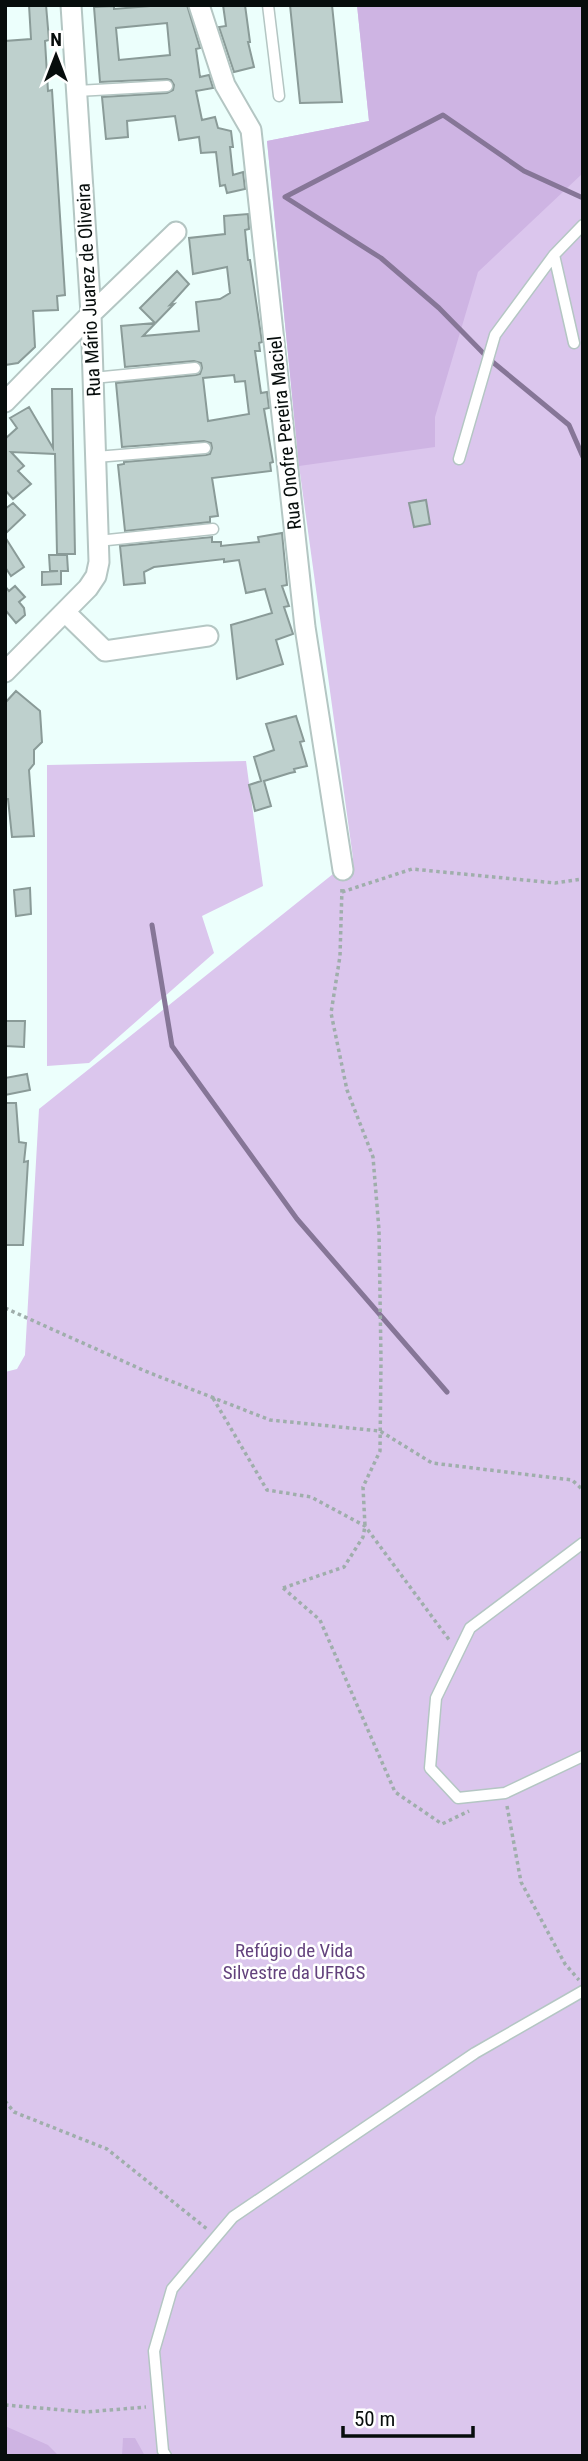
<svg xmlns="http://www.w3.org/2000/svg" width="588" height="2461" viewBox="0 0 588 2461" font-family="'Roboto Condensed',sans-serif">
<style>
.green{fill:#dbc6ed}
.forest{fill:#ceb4e3}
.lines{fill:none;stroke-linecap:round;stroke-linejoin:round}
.stream{stroke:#867697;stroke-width:5}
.building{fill:#bed0cd;stroke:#8a9b98;stroke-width:2;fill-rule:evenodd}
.service-casing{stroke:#b4c6c3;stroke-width:13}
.minor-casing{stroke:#b4c6c3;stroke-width:23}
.path{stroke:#9faeab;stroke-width:3.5;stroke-dasharray:3.5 3.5;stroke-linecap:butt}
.service{stroke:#fff;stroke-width:10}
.minor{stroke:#fff;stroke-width:19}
.labels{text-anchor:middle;stroke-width:5;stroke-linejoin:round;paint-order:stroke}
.street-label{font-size:19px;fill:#070d0c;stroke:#fff}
.park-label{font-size:19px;fill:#63427d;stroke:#fff}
</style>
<rect width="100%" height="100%" fill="#ecfffc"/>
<!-- green -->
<path class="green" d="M357,5H583V2456H5V1372L17,1369L25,1355L39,1109L353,858L299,466L267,141L369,121Z
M246,761L263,886L202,916L214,953L89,1063L47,1066V765Z"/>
<!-- forest -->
<path class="forest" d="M357,5H583V173L478,272L435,417V447L299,466L267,141L369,121Z
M5,2426L48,2445L59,2456H5Z
M123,2438H135L145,2456H122Z"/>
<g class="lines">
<!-- stream -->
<path class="stream" d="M583,198L524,171L443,115L285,197L381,258L439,308L489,359L569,425L583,457
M152,925L172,1046L297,1219L447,1392"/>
</g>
<!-- building -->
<path class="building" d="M29,5H46L49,40L45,41L48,91L52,90L65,295L57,296L58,310L33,311L35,347L18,363L5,365V41L31,39Z
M163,5H187L200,48L196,49L200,77L209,75L213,88L196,91L202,120L215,117L218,128L231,131L233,147H230L233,175L243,172L245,189L227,193L225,185L220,186L216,152L201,153L199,137L179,140L175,116L127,121L128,137L106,139L102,97L167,93L173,90L174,85L171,80L167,79L100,82L94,7L114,6V9ZM167,23L170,55L119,60L116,28Z
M223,5H245L250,42H248L254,67L234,72L219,27L226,26Z
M290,5H332L342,102L300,103Z
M248,214L249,229L245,230L248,260H250L262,342L259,343L260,351H255L261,393L267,392L269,408L264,409L273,462L270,463L271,471L212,478L218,516L210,517V522L125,531L118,465L124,464V462L206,455L210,454L212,448L211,443L204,441L122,447L116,383L196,375L200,374L202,368L201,363L194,361L125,367L121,326L155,323L140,308L177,271L189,284L170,305L174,304L143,336L199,331L196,302L220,299L230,293L227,267L193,274L189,238L225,234L224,216ZM234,375L235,382L245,381L249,414L208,421L203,378Z
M52,389H72L75,554H57L55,454L11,452L24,466L18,471L31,484L13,499L5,490V439L17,428L10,418L29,407L53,448Z
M426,500L430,524L414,527L409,503Z
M13,503L25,515L5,534V509Z
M282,533L287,585L282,586L289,606L284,607L293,634L276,640L283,664L237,679L231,625L272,613L265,589L246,593L239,560L224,562V559L154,567L144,572L145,583L124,585L120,546L212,537V542H221V546L259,542L258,537Z
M5,537L24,567L11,576L5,567Z
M49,555H67L68,571H61V584L42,585V572L58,571H50Z
M5,586L9,591L15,586L25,597L19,602L24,608L25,615L16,623L7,612L5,614Z
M16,691L40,711L42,742L34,750V764L29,770L34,836L12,837L8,799H5V703Z
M296,716L304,741L300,742L307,766L294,769L295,772L290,773L264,781L271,806L255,811L249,785L261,781L254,757L274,750L266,724Z
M30,888L31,914L16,916L14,890Z
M5,1021H25L24,1047L5,1046Z
M27,1074L30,1090L5,1095V1078Z
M5,1103H16L19,1142L26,1143L24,1162L28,1161L23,1245H5Z"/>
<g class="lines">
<!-- service casing -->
<g class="service-casing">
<path id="service" d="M268,5L279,96
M77,91L167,86
M554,255L574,343
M93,378L195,368
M96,457L205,448
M459,459L495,335L554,255L583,225
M98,541L213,529
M583,1543L470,1628L436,1698L430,1768L458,1798L505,1793L583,1756
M166,2456L163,2451L154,2351L172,2289L233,2217L475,2053L583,1991"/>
</g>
<!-- minor casing -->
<g class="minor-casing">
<path id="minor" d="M199,5L225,85L251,130L305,627L343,870
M5,402L91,314L176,232
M65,612L105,651L208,636
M5,672L88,588L96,576L99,562L91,314L71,5"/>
</g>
<!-- path -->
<path class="path" d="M342,892L412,869L555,883L583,879
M5,1308L145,1371L270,1420L380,1431L432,1463L572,1480L583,1490
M213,1398L267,1490L311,1497L365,1526L450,1641
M283,1588L344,1567L363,1537L365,1526L363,1487L380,1451L381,1360L379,1230L373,1157L347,1090L331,1013L340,956L342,888
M283,1588L320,1620L395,1792L442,1824L469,1811
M507,1806L521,1882L565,1964L579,1980
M5,2101L14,2112L107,2149L207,2229
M5,2405L86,2412L146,2407"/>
<!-- service -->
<use href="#service" class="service"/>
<!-- minor -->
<use href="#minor" class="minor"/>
</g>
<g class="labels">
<!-- street labels -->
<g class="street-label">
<text transform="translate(88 290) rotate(-93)" y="7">Rua Mário Juarez de Oliveira</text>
<text transform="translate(284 433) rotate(-96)" y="7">Rua Onofre Pereira Maciel</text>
</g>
<!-- park labels -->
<g class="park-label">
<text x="294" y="1957">Refúgio de Vida<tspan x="294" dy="22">Silvestre da UFRGS</tspan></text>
</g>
</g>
<!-- border -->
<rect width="588" height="2461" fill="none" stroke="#070d0c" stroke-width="14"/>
<!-- north arrow -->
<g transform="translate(56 56)" stroke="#ffffff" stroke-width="5" paint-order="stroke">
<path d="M0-5L12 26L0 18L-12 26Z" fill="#070d0c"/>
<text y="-10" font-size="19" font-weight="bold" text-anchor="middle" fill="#070d0c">N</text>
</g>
<!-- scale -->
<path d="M343 2426v10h130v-10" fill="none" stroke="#070d0c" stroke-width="3.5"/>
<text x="354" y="2426" font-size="21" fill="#070d0c" stroke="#ffffff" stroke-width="5" paint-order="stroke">50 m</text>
</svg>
